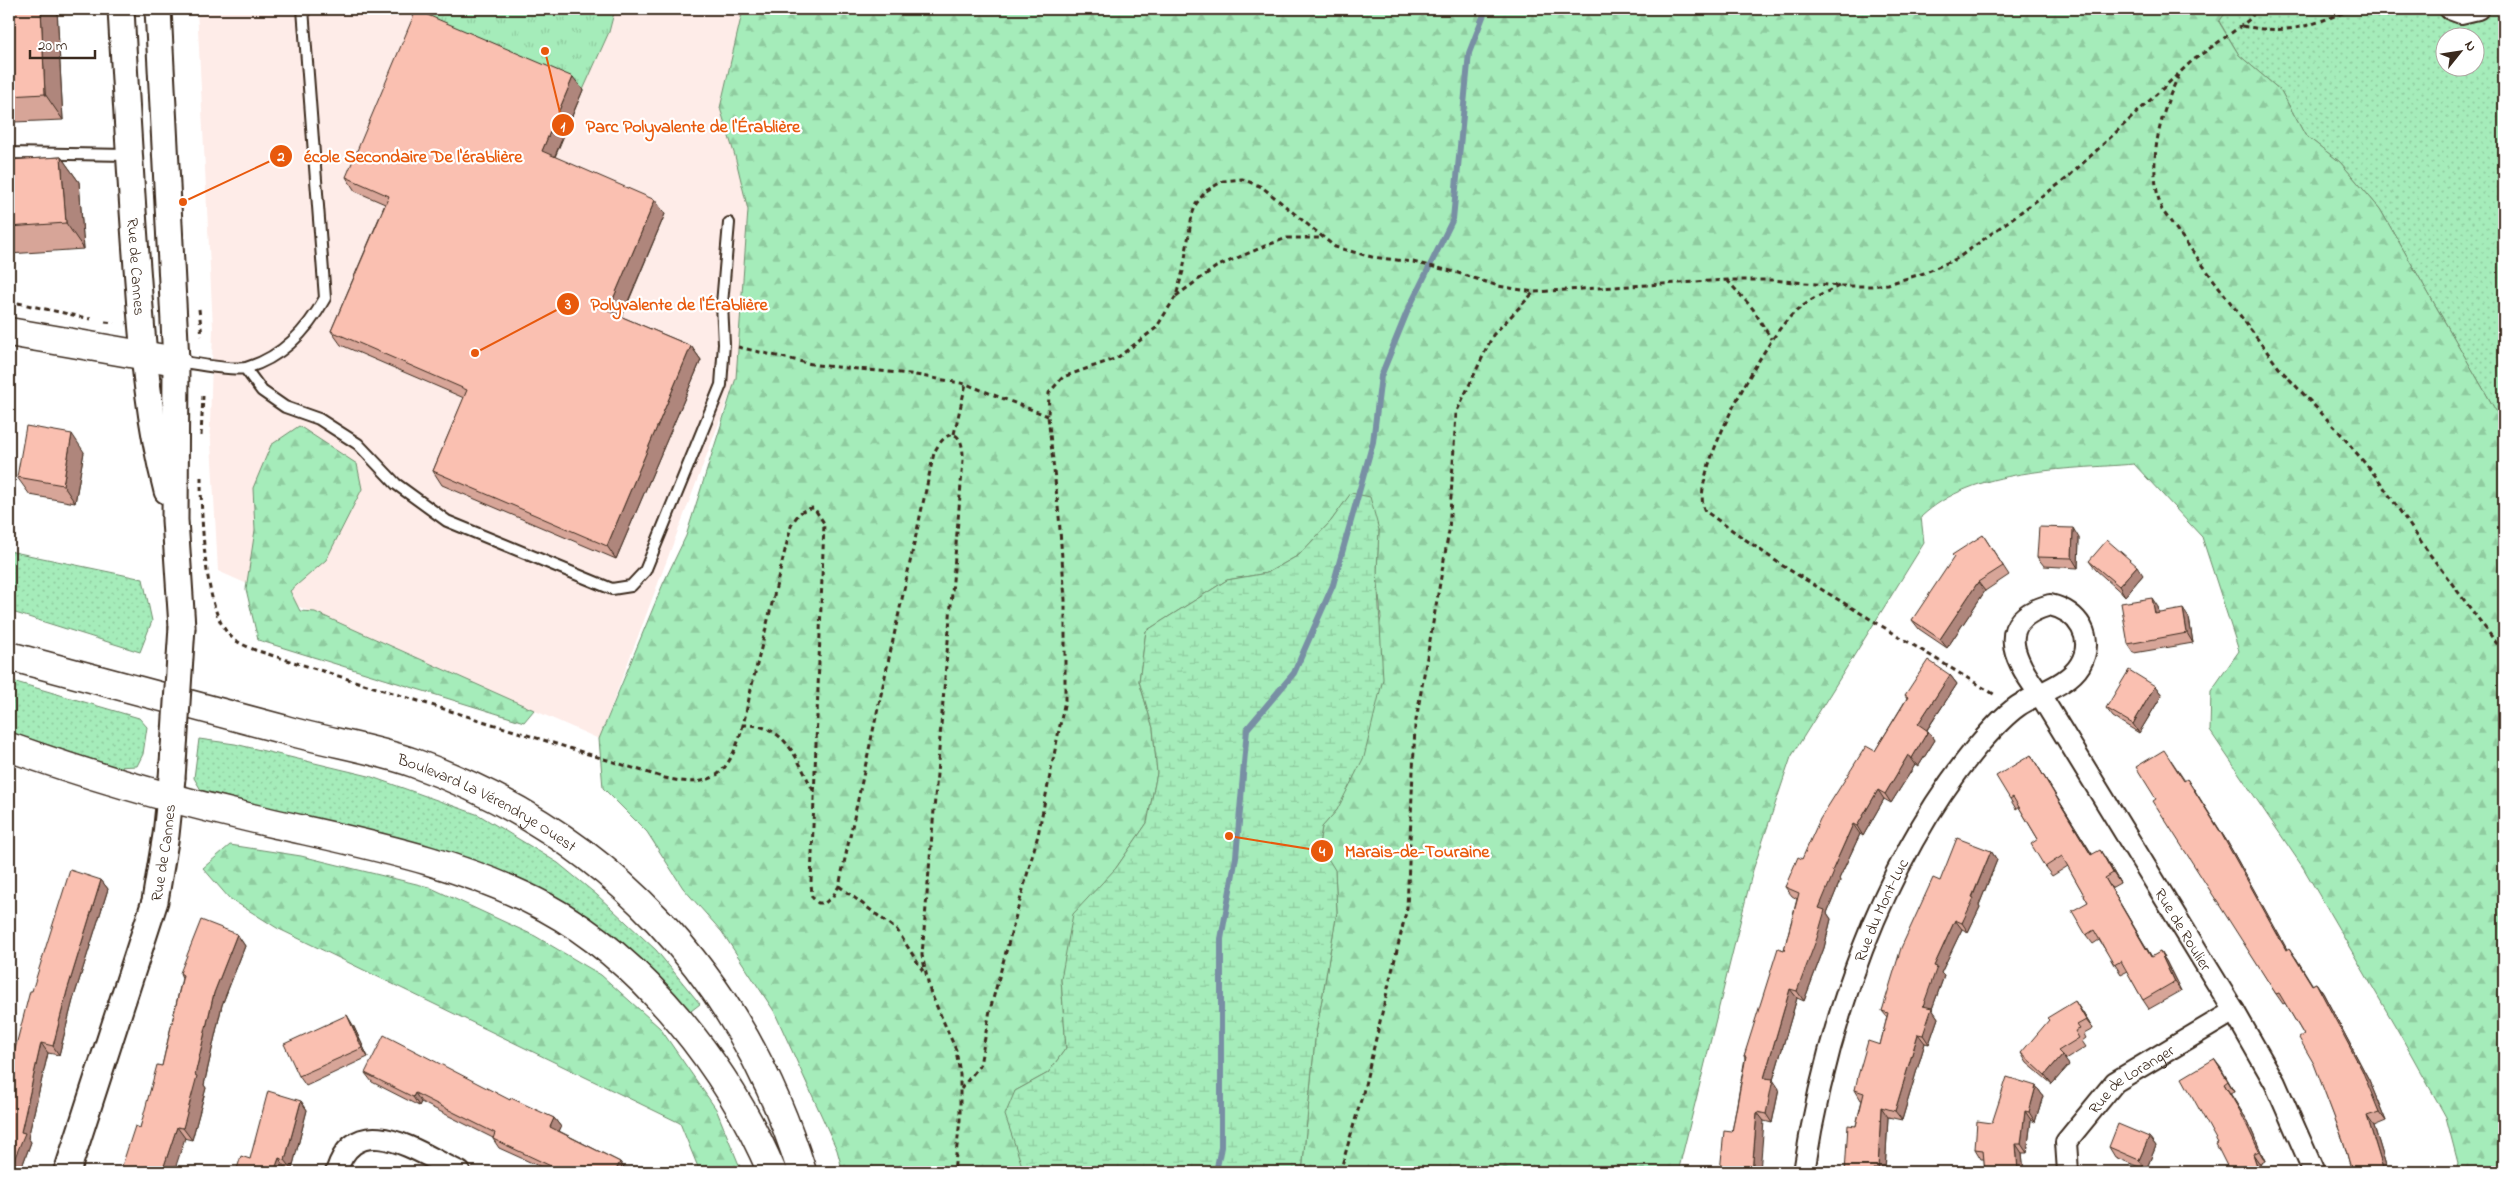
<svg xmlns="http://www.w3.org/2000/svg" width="2513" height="1181" viewBox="0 0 2513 1181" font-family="'Indie Flower',sans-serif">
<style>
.built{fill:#feece8}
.grass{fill:url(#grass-dots);stroke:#708b6c;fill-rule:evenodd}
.forest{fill:url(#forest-firs);stroke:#708b6c}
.wetland{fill:url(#wetland-marsh);stroke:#708b6c}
.park{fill:url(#park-tufts);stroke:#708b6c}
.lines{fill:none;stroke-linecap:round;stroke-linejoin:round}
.stream{stroke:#788fa4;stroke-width:6}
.service-casing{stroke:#3b2a1e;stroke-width:14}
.minor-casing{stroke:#3b2a1e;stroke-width:24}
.tertiary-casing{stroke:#3b2a1e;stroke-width:29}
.secondary-casing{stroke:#3b2a1e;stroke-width:31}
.path{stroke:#3b2a1e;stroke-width:3;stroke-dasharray:5 4;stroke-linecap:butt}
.service{stroke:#fff;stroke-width:10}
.minor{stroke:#fff;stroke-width:20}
.tertiary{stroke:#fff;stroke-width:25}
.secondary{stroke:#fff;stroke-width:28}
.tertiary-bridge-casing{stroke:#3b2a1e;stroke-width:29;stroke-linecap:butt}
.tertiary-bridge{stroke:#fff;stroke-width:25}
.wall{fill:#d7a598;stroke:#3b2a1e}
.shaded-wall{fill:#af867c;stroke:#3b2a1e}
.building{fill:#fac0b1;stroke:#3b2a1e}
.labels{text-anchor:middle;stroke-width:4.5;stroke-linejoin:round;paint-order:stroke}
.street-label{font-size:16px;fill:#3b2a1e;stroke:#fff}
.leader{fill:none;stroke:#e8590c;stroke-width:2}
.callout-dot{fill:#e8590c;stroke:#fff;stroke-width:2}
.mark-label{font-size:15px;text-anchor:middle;font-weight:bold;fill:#fff}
.callout-label{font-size:18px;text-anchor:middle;font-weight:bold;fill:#e8590c;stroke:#fff;stroke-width:4.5;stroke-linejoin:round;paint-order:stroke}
</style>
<defs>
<pattern id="grass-dots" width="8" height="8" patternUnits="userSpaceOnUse" patternTransform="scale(1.25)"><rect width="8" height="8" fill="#a5ecba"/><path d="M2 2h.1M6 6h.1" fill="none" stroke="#8fcb9f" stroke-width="1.8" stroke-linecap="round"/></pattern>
<pattern id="forest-firs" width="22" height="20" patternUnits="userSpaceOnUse" patternTransform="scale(1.25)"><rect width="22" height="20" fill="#a5ecba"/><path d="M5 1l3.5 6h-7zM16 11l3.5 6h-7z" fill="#8fcb9f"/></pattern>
<pattern id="wetland-marsh" width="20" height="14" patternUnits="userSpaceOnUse" patternTransform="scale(1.25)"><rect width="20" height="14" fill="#a5ecba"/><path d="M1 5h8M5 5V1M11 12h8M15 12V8" fill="none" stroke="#8fcb9f"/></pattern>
<pattern id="park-tufts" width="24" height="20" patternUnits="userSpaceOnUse" patternTransform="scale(1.25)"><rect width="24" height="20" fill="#a5ecba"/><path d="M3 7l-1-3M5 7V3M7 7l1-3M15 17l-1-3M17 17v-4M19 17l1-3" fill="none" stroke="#8fcb9f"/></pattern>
</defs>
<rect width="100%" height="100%" fill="#fff"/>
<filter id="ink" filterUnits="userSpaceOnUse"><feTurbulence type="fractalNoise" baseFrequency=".02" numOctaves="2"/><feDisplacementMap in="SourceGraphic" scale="10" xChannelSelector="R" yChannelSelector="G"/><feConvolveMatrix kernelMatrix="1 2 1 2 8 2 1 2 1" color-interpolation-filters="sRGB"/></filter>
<g filter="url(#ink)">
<!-- built -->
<path class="built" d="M197,9H409L426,23L609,32L615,9H762L736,378L599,739L218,571L210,424L213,328Z"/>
<!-- grass -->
<path class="grass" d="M2228,9H2504V425L2380,209L2340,162L2305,135L2281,91L2239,55L2219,21ZM2446,38H2476V68H2446Z
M9,551L143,579L152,621L140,652L9,611Z
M9,680L139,718L147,727L143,754L137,766L116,767L9,732Z
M199,739L235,744L369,776L479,815L558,863L597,895L656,950L700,1004L691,1011L632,953L333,824L201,790L194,778Z"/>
<!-- forest -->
<path class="forest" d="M743,9H2228L2219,22L2239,55L2281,91L2305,135L2340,162L2380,209L2504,425V1172H2455L2458,1163L2446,1117L2397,1029L2304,869L2210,731L2211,691L2239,651L2202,537L2134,464C2065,470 1974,467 1921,517L1924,543L1791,757L1753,870L1678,1172H1302L1315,1039L1337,912L1335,871L1319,844L1322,827L1337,810L1381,618L1377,571L1379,530L1351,494L1331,521L1299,555L1267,573L1227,580L1146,631L1139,681L1153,728L1157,773L1147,823L1116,868L1061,979L1066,1048L1048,1073L1015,1091L1019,1153L1024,1172H843L837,1150L774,1011L722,932L683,888L647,832L603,788L599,739L663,584L686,536L736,378L748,210L735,156L720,108Z
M299,426L357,464L362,489L326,560L290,591L300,611L315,612L534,710L524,722L258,640L246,589L255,530L253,488L271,445Z
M230,845L301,856L429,887L535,936L601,975L660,1028L716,1109L742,1172H700L680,1123L277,928L229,898L203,868Z"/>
<!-- wetland -->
<path class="wetland" d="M1351,493L1370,497L1379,530L1377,571L1383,679L1364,757L1337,810L1322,827L1319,844L1335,870L1337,912L1315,1039L1302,1172H1024L1005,1115L1015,1091L1048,1073L1066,1048L1061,979L1073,914L1116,868L1147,823L1157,773L1153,728L1139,681L1146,631L1227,580L1267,573L1299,555L1331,521Z"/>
<!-- park -->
<path class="park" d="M409,9H615L609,32L583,90L426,23Z"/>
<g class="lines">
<!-- stream -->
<path class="stream" d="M1216,1172L1221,1147V939L1236,857L1247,729L1294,673L1333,585L1373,442L1381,376L1407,312L1453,219L1469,53L1486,9"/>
<!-- service casing -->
<g class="service-casing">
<path id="service" d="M9,153L128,155
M177,361C192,363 232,371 246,368C283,357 307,331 325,298L303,9
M245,368L262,391L285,407L319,419L358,444L396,484L447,521L612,589L631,586L645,571L721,385L724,344L722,304L729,223"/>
</g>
<!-- minor casing -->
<g class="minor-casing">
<g id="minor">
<path d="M2450,9L2461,13L2478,9"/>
<path d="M336,1172C357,1106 418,1153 460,1172"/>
<path id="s1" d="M1804,1172C1826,1026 1881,865 1975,749C1987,735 2002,717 2018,706C2037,693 2068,685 2080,665C2096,638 2078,611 2050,605C1994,620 2013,659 2039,693L2234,1011L2275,1083L2314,1172"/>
<path id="s2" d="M2068,1172L2066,1142L2115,1082L2234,1011"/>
</g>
</g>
<!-- tertiary casing -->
<g class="tertiary-casing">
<g id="tertiary">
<path id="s3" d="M121,9C126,100 131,191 138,281C143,352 149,423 167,491"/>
<path d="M158,9L176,361L175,520L182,627"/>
<path id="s4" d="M67,1172L155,901L166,835L172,778"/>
</g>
</g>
<!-- secondary casing -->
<g class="secondary-casing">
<g id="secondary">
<path d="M9,332L176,361"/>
<path id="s5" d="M9,656C100,680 191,704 282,729C326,742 372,748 414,763C607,832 742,977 802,1172"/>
<path d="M9,747C87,775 166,798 247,817C347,841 454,858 545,907C645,961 729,1070 772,1172"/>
</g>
</g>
<!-- path -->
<path class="path" d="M2242,26C2291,35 2308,26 2353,9
M2179,75C2159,116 2146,166 2162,210L2279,368L2340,433L2378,479L2431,556L2504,653
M1727,280L1753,309L1771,339
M1839,286C1820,295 1802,304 1788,319C1763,345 1687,479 1705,511L1783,566L1997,696
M1176,296L1216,267L1265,246L1287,238H1322
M9,301L91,319
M199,309L202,336
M105,322L114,323
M738,347L816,365L910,374L966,384L1048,416
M954,434L966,384
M201,436L203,396
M201,477C201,513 204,599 224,628C231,640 243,645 255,650L665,778C687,783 712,787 727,764C742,742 746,710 752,685C765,632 778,579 791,526C797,515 801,509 814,508L824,523L811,882L812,897L818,903H825L833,896L839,886L934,453C947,426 964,429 963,460L922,955L930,991L956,1050L960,1074V1120L954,1172
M742,725C786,723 796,758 814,792
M839,886L897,930L923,971
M961,1089L980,1065L990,1010L1038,835L1065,700V600L1059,516L1048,416L1049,393L1063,377L1117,358L1156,328L1176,296L1183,271L1192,215L1196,204L1206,191L1223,181L1242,179L1262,187L1335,247L1372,257L1413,262L1455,272L1498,286L1534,292L1727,280H1772L1839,286H1872L1888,284L1924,273L1958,258L2066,179L2192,61L2241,26L2251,18L2256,9
M1340,1172L1363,1093L1407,908L1415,726L1449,531L1456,413L1493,335L1534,292"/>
<!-- service -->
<use href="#service" class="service"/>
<!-- minor -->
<use href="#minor" class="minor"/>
<!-- tertiary -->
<use href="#tertiary" class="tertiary"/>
<!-- secondary -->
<use href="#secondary" class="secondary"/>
<!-- tertiary-bridge casing -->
<g class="tertiary-bridge-casing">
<path id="tertiary-bridge" d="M172,778L182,627"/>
</g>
<!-- tertiary-bridge -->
<use href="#tertiary-bridge" class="tertiary-bridge"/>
</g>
<!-- wall -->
<path class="wall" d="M9,9H57L63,120L14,122L9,114Z
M583,90L555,157L665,214L622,317L691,346L701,360L616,559L442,485L433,471L464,398L341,345L331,331L385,204L355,191L346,177Z
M61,157L79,182L84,249L9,254V160Z
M84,452L75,503L30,495L17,477Z
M1983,535L2009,575L1985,591L1947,648L1919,629L1912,620Z
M2079,538L2078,568L2044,566L2037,557Z
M2089,561L2143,575L2125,596L2096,570Z
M2158,607L2159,613L2189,618L2193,643L2134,653L2128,644Z
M1950,675L1957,684L1927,730L1928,731L1935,740L1918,767L1915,765L1891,803L1884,799L1863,836L1860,834L1839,879L1840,881L1827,913L1831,919L1824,948L1804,1001L1797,998L1773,1080L1779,1089L1772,1123L1764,1121L1732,1132L1745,1058L1744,1056L1784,950L1797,899L1792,896L1785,887L1802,859L1875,751L1907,698L1905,695Z
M2155,686L2162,695L2139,733L2113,717L2106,708Z
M2031,755L2037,765L2092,854L2106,859L2120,883L2111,888L2152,957L2160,952L2166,961L2181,991L2149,1009L2143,1000L2127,971L2121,974L2099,940L2093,944L2086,935L2088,902L2068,866L2052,876L2045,867L2038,839L2019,807L2016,809L2010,799Z
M2171,760L2185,781L2194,789L2228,843L2287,950L2296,958L2312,985L2316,983L2323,993L2369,1080L2386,1121L2374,1126L2388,1172H2352L2343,1140L2304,1035L2285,1003L2283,1004L2276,994L2156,799Z
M1991,851L1997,860L1979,905L1980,907L1968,932L1962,929L1941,973L1944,976L1932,1009L1938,1018L1929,1044L1925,1043L1902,1120L1888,1117L1885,1172H1845L1862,1100H1861L1855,1090L1880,1045L1887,1017L1882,1011L1940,881Z
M101,880L108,889L73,1000L59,1055L48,1053L28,1138L31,1142L20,1172H9L13,1057L32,991Z
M237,934L245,946L222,1005L204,1085L206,1088L192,1140L140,1128L162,1066L182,978L180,973Z
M2081,1010L2093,1029L2084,1034L2086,1038L2082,1041L2086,1047L2065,1060L2069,1065L2052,1084L2027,1063L2021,1053Z
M353,1025L368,1057L306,1086L299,1076Z
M2214,1059L2234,1091L2230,1093L2247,1120L2265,1161L2260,1164L2262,1172H2230L2218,1143Z
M365,1073L510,1100L554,1118L561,1127L559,1131L620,1162L627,1172H552L499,1148L493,1139V1138L421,1102L419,1106L372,1082Z
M2036,1086L2043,1096L2035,1122L2031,1120L2027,1153H2022L2024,1172H1985L1984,1159H1981L1975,1149L1992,1123Z
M301,1101L307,1110L292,1169L285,1168L284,1172L250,1159Z
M2149,1137L2156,1146L2146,1170L2115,1157L2109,1147Z"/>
<!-- shaded-wall -->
<path class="shaded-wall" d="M41,9H57L63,120L45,94Z
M573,77L583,90L551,165L542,151Z
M61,157L79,182L84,249L66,223Z
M655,200L665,214L618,325L608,311Z
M691,346L701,360L616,559L607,546Z
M72,434L84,452L75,503L63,485Z
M2073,528L2079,538L2078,568L2072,558Z
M2137,566L2143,575L2125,596L2119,586Z
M1978,582L1985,591L1947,648L1940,639Z
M2152,598L2158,607L2161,623L2155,614Z
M2183,609L2189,618L2193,643L2187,633Z
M1950,675L1957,684L1924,734L1918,724Z
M2155,686L2162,695L2139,733L2133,724Z
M1928,731L1935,740L1918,767L1912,758Z
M1908,755L1915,765L1891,803L1885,794Z
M2031,755L2037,765L2098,864L2091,855Z
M2187,779L2228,843L2293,960L2286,950Z
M1878,790L1884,799L1863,836L1857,826Z
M1853,824L1860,834L1839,879L1840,881L1827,913L1831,919L1824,948L1804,1001L1797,991L1819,908L1832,871Z
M2100,850L2106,859L2120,883L2113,873Z
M1991,851L1997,860L1979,905L1980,907L1968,932L1962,923Z
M2105,878L2111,888L2157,966L2151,957Z
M101,880L108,889L73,1000L59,1055L53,1046L67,991Z
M1955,920L1962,929L1941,973L1944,976L1932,1009L1938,1018L1929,1044L1923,1035V1006L1934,966Z
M237,934L245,946L222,1005L204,1085L206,1088L192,1140L183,1128L195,1075L214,993Z
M2289,948L2296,958L2319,995L2312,985Z
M2160,952L2166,961L2181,991L2174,982Z
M2316,983L2323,993L2369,1080L2386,1121L2379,1112Z
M1790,989L1797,998L1773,1080L1779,1089L1772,1123L1766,1114L1764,1078Z
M2075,1001L2081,1010L2093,1029L2086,1020Z
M347,1015L353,1025L368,1057L362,1048Z
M1918,1034L1925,1043L1902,1120L1895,1111Z
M41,1043L48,1053L28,1138L31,1142L20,1172H9L21,1132Z
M2062,1055L2069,1065L2052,1084L2045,1075Z
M2214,1059L2221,1068L2234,1091L2228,1081Z
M2224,1084L2247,1120L2265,1161L2259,1151Z
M2036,1086L2043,1096L2035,1122L2029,1112Z
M415,1093L421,1102L419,1106L413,1097Z
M301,1101L307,1110L292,1169L285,1160Z
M1881,1107L1888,1117L1885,1172H1880L1878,1169Z
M2025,1111L2031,1120L2027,1153L2021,1144Z
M1757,1112L1764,1121L1760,1172H1752Z
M2367,1116L2374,1126L2388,1172H2384Z
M554,1118L561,1127L557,1136L550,1127Z
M177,1127L185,1138L174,1172H162Z
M2149,1137L2156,1146L2146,1170L2139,1160Z
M2016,1144L2022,1153L2024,1172H2018Z
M2253,1154L2260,1164L2262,1172H2259Z
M279,1158L285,1168L284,1172H274Z
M620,1162L627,1172H615Z"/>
<!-- building -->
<path class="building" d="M9,9H41L45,94L9,96Z
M416,10L573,77L542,151L655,200L608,311L691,346L607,546L433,471L467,390L331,331L389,196L346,177Z
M61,157L66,223L9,227V160Z
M26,426L72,434L63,485L17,477Z
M2039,527L2073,528L2072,558L2037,557Z
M1983,535L2003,566L1978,582L1940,639L1912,620L1954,557L1952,555Z
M2107,540L2137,566L2119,586L2089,561Z
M2152,598L2155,614L2183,609L2187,633L2128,644L2121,603Z
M1928,660L1950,675L1918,724L1928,731L1912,758L1908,755L1885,794L1878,790L1857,826L1853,824L1832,871L1834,872L1819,908L1825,910L1817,938L1797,991L1790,989L1764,1078L1773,1079L1766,1114L1757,1112L1752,1172H1720L1724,1131L1732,1132L1746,1056H1744L1778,948L1784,950L1799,893L1785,887L1798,857L1802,859L1820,819L1844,781L1866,746L1875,751L1908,697L1905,695Z
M2129,670L2155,686L2133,724L2106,708Z
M2164,750L2184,781L2187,779L2221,833L2286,950L2289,948L2312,985L2316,983L2362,1070L2379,1112L2367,1116L2384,1172H2352L2343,1140L2314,1064L2299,1038L2304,1035L2279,993L2276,994L2153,801L2156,799L2136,767Z
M2031,755L2091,855L2100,850L2113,873L2105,878L2151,957L2160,952L2174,982L2143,1000L2121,961L2114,965L2094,930L2086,935L2072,911L2088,902L2062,856L2045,867L2031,844L2038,839L2013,797L2010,799L1996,776Z
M1957,838L1991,851L1972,897L1974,898L1962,923L1955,920L1934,966L1937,967L1923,1006L1932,1008L1923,1035L1918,1034L1895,1111L1881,1107L1878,1169H1873L1872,1172H1845L1848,1125L1856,1126L1864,1093L1855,1090L1858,1076L1868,1041L1880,1045L1888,1013L1882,1011L1901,948L1933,878L1940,881Z
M70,870L101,880L67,991L53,1046L41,1043L21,1132L25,1133L9,1172V1056L13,1057L30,991H32Z
M201,920L237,934L214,993L195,1075L197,1076L183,1128L177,1127L162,1172H120L135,1126L140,1128L157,1065L162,1066L183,975L180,973Z
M2075,1001L2086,1020L2077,1025L2080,1029L2075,1031L2079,1038L2058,1051L2062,1055L2045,1075L2021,1053L2049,1020L2047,1018Z
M347,1015L362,1048L299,1076L284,1044Z
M384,1035L510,1100L511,1098L554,1118L550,1127L620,1162L615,1172H560L554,1169L555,1168L493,1139L495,1133L415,1093L413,1097L365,1073Z
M2214,1059L2228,1081L2224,1084L2240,1111L2259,1151L2253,1154L2259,1172H2230L2216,1144L2218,1143L2182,1078Z
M2007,1077L2036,1086L2029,1112L2025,1111L2021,1144H2016L2018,1172H1985L1983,1150L1975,1149L1977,1121L1992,1123Z
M268,1091L301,1101L285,1160L279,1158L274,1172H236L241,1156L250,1159Z
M2118,1124L2149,1137L2139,1160L2109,1147Z"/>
</g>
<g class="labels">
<!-- street labels -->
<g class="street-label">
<text dy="6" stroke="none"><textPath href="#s3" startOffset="258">Rue de Cannes</textPath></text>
<text dy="6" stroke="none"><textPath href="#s5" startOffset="502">Boulevard La Vérendrye Ouest</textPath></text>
<text dy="6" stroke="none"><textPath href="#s4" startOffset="334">Rue de Cannes</textPath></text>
<text dy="6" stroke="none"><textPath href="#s1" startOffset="274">Rue du Mont-Luc</textPath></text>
<text dy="6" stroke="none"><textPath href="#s1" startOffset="1068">Rue de Roulier</textPath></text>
<text dy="6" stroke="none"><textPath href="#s2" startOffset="122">Rue de Loranger</textPath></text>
</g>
</g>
<!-- callouts -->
<path class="leader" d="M545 51L563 125M183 202L281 156M475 353L568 304M1229 836L1322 851"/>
<g class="callout-dot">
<circle cx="545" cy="51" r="5"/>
<circle cx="183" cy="202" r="5"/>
<circle cx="475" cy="353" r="5"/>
<circle cx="1229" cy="836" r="5"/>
<circle cx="563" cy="125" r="12"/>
<circle cx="281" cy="156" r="12"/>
<circle cx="568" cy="304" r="12"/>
<circle cx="1322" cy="851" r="12"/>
</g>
<g class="mark-label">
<text x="563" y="131">1</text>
<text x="281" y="161">2</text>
<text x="568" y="309">3</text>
<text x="1322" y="856">4</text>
</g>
<g class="callout-label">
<text x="693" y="132">Parc Polyvalente de l'Érablière</text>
<text x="413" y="162">école Secondaire De l'érablière</text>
<text x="679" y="310">Polyvalente de l'Érablière</text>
<text x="1417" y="857">Marais-de-Touraine</text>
</g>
<!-- margin -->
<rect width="2513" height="1181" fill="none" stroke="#fff" stroke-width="30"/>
<rect x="15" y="15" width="2483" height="1151" fill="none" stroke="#3b2a1e" stroke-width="2" filter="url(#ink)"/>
<!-- north arrow -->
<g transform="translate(2460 52) rotate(60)"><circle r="24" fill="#ffffff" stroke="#b1aaa5"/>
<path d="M0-4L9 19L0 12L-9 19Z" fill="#3b2a1e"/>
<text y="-8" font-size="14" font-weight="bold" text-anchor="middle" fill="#3b2a1e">N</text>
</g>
<!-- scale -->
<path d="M30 50v8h65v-8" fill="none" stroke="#3b2a1e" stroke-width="2.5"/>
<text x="38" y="50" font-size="15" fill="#3b2a1e" stroke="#ffffff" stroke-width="4" paint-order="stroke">20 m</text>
</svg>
